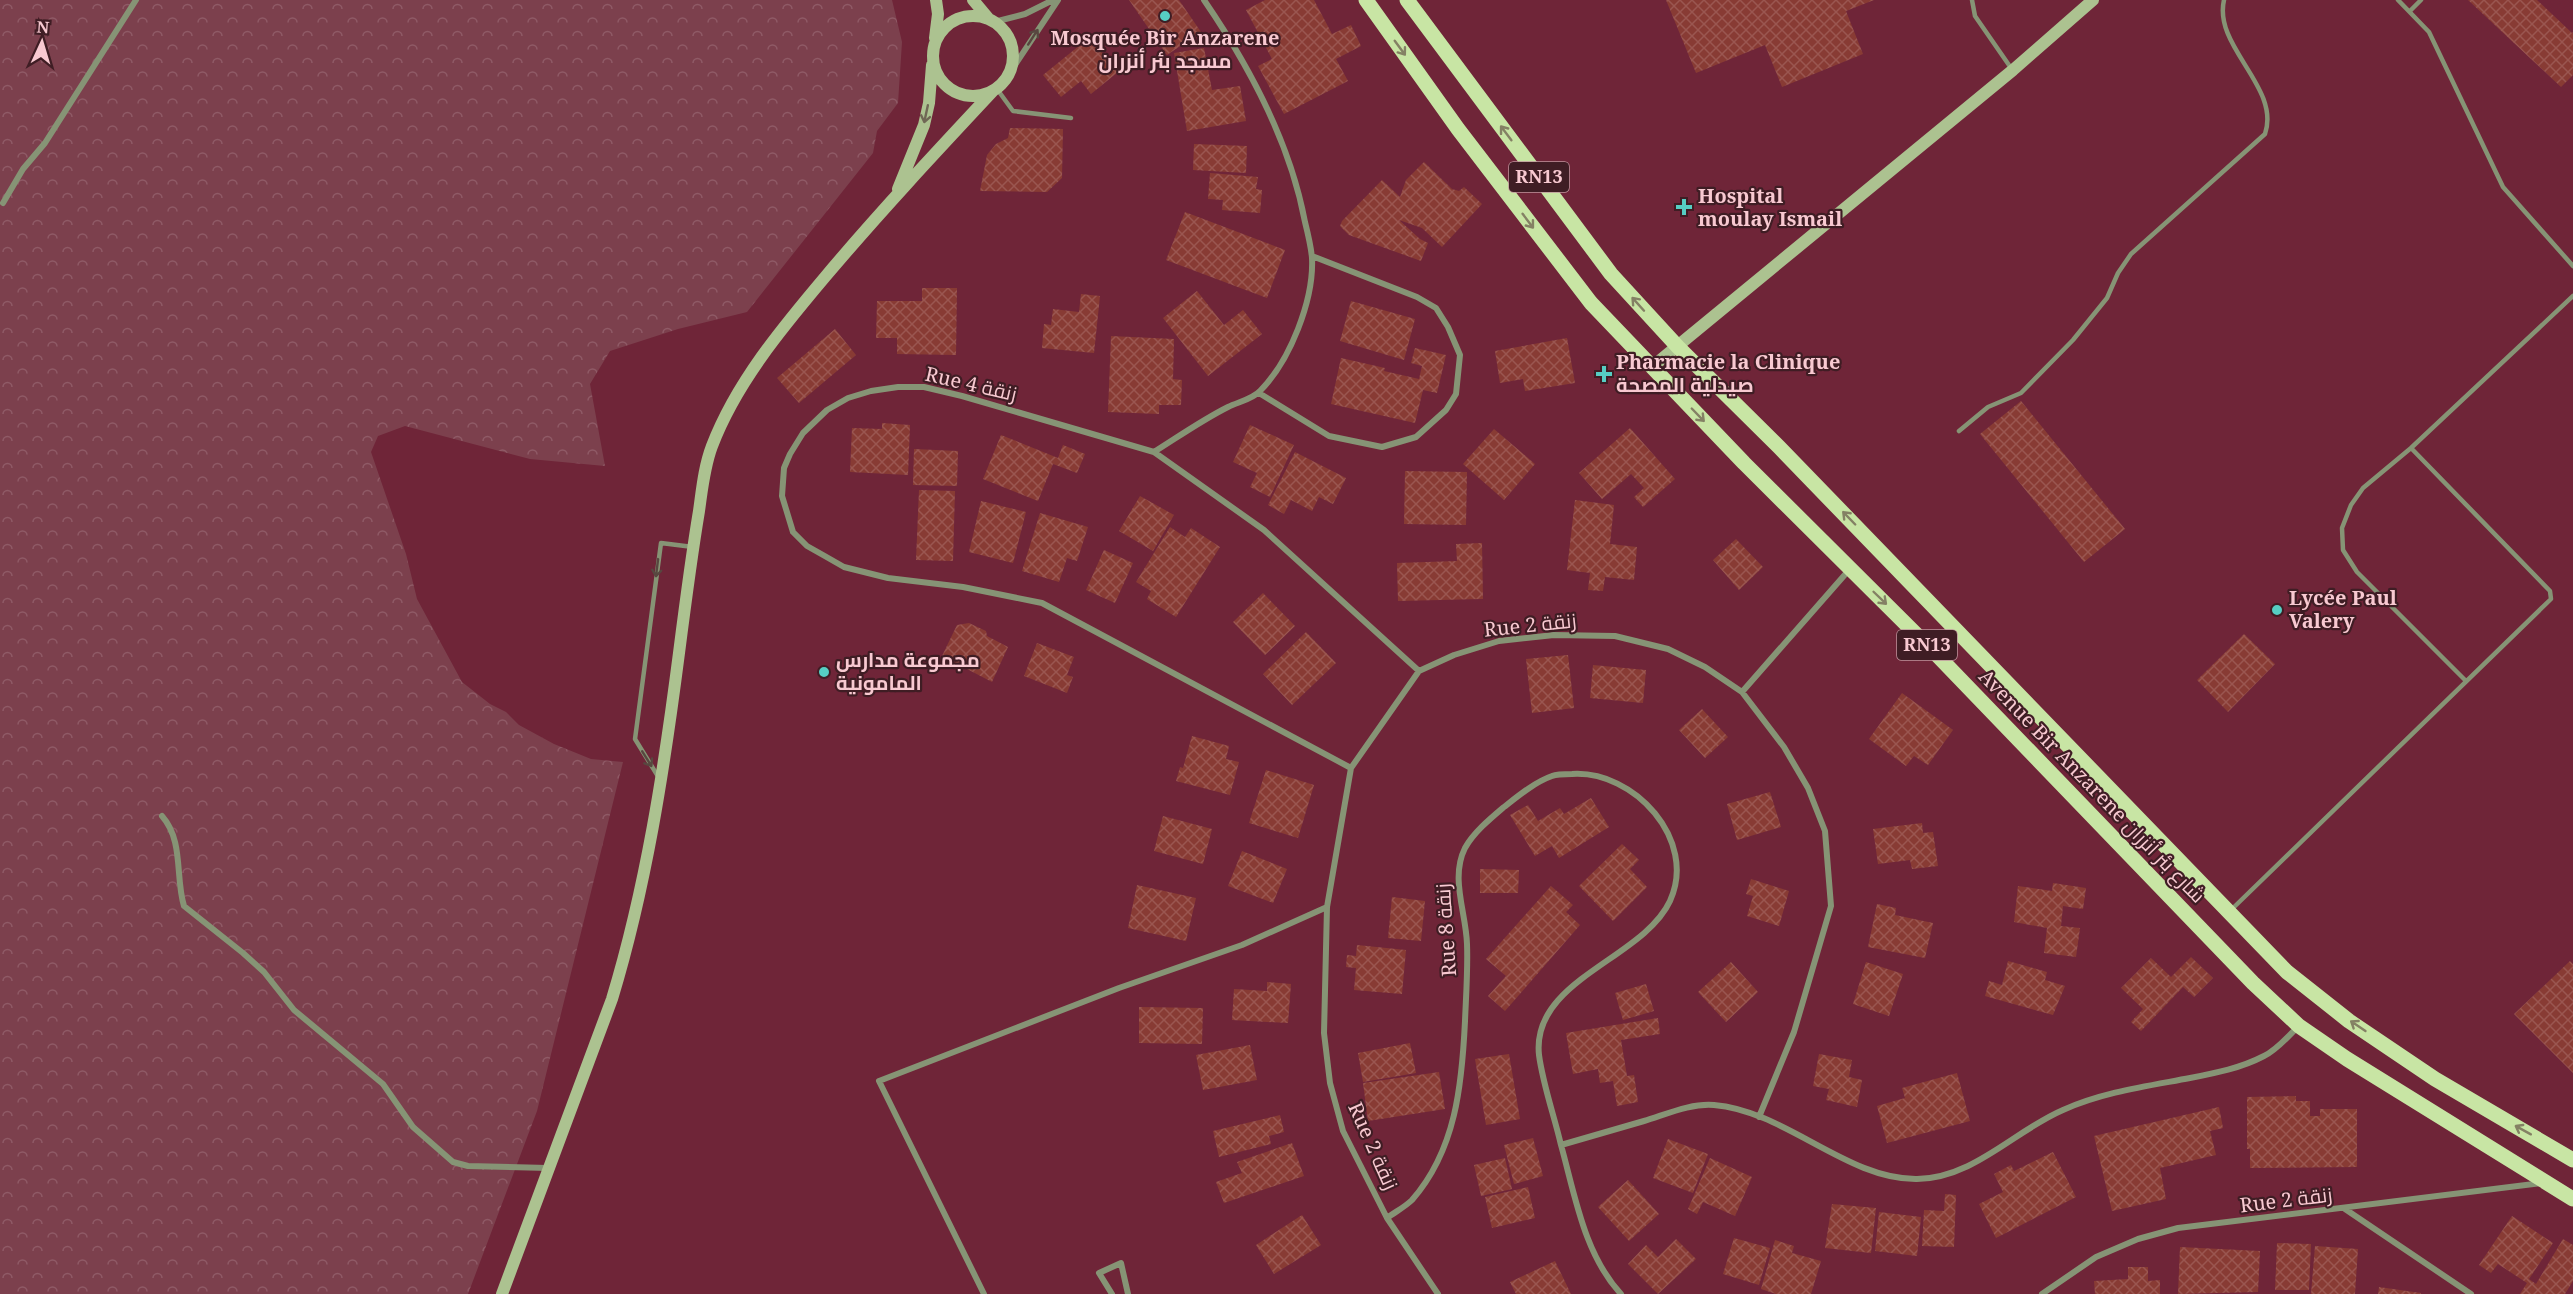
<svg xmlns="http://www.w3.org/2000/svg" width="2573" height="1294" viewBox="0 0 2573 1294" font-family="'Noto Serif',Cairo,serif">
<style>
.forest{fill:url(#forest-crowns)}
.building{fill:url(#building-cross-hatch)}
.lines{fill:none;stroke-linecap:round;stroke-linejoin:round}
.lane{stroke:#869475;stroke-width:4.5}
.street{stroke:#869475;stroke-width:6}
.secondary{stroke:#acc290;stroke-width:12}
.primary{stroke:#c8e5a4;stroke-width:15}
.oneway{stroke:#584740}
.oneway2{stroke:#848164}
.oneway3{stroke:#706755}
.poi-dot{fill:#56cec3;stroke:#3f1d24;stroke-width:2}
.labels{text-anchor:middle;stroke-width:4.5;stroke-linejoin:round;paint-order:stroke}
.shield{fill:#3f1d24;stroke:#c0959d;stroke-width:1.5}
.shield-label{font-size:18px;font-weight:bold;fill:#f8c9d1}
.poi-label{font-size:20px;font-weight:bold;fill:#f8c9d1;stroke:#3f1d24;text-anchor:start}
.street-label{font-size:20px;fill:#f8c9d1;stroke:#3f1d24}
</style>
<defs>
<pattern id="forest-crowns" width="20" height="18" patternUnits="userSpaceOnUse" patternTransform="scale(1.5)"><rect width="20" height="18" fill="#7c404d"/><path d="M2 6a3 3 0 1 1 6 0M12 15a3 3 0 1 1 6 0" fill="none" stroke="#8f5a66"/></pattern>
<pattern id="building-cross-hatch" width="8" height="8" patternUnits="userSpaceOnUse" patternTransform="scale(1.5)"><rect width="8" height="8" fill="#883b34"/><path d="M0 0l8 8M0 8l8-8" fill="none" stroke="#9a5650"/></pattern>
</defs>
<rect width="100%" height="100%" fill="#6f2538"/>
<!-- forest -->
<path class="forest" d="M0,0H892L902,42L898,103L877,131L873,153L747,312L678,329L610,351L590,384L605,466L530,459L405,426L378,436L371,452L406,554L417,599L462,682L490,704L506,712L519,725L554,744L591,759L623,762L537,1111L468,1294H0Z"/>
<!-- building -->
<path class="building" d="M1129,0H1179L1201,32L1167,55Z
M1265,0H1314L1332,34L1351,25L1361,46L1336,59L1348,81L1284,114L1258,66L1272,59L1246,10Z
M1666,0H1874L1846,11L1863,54L1782,87L1765,45L1696,73Z
M2468,0H2537L2572,33L2573,32V75L2561,87Z
M1090,37L1118,72L1091,94L1081,81L1061,97L1043,75Z
M1204,48L1212,90L1240,86L1246,121L1187,131L1174,53Z
M1010,128L1063,129L1062,178L1047,192L980,191L987,155L996,144L1008,138Z
M1194,144L1247,146L1246,173L1193,170Z
M1424,162L1452,189L1459,191L1464,187L1482,204L1442,247L1422,228L1399,220L1420,239L1428,243L1421,261L1349,235L1340,226L1342,221L1382,180L1400,197L1406,180Z
M1210,173L1258,177L1256,189L1262,190L1260,213L1222,210L1223,200L1208,199Z
M1185,212L1285,250L1267,298L1166,260Z
M922,288H957L956,355L897,354V338H876L877,301H922Z
M1197,291L1224,325L1243,310L1262,334L1208,376L1163,318Z
M1081,294L1100,296L1094,353L1042,348L1044,324L1051,325L1053,309L1079,312Z
M1351,301L1415,319L1404,360L1340,341Z
M835,329L856,355L799,403L777,378Z
M1111,336L1174,339L1173,379L1182,380L1181,405H1159V414L1108,412Z
M1567,338L1575,383L1525,391L1523,379L1500,383L1495,351Z
M1415,348L1446,355L1437,393L1423,390L1415,423L1331,404L1341,358L1385,368L1384,371L1419,379L1422,366L1411,363Z
M2021,401L2125,529L2084,562L1980,434Z
M882,423L910,425L908,475L850,472L852,428L882,429Z
M1250,425L1294,445L1270,497L1250,487L1257,473L1233,462Z
M1630,428L1675,479L1643,507L1634,497L1644,488L1631,474L1602,499L1579,473Z
M1494,429L1535,464L1504,500L1463,464Z
M1001,435L1058,458L1063,445L1085,454L1077,473L1053,464L1038,501L983,479Z
M914,449L958,451L957,486L913,485Z
M1295,452L1346,478L1333,504L1319,497L1312,511L1291,500L1284,514L1268,505Z
M1405,471L1467,472L1466,525L1404,524Z
M919,490L955,491L953,561L916,560Z
M1140,496L1174,515L1153,551L1119,531Z
M1575,500L1614,505L1610,544L1637,547L1634,580L1605,577L1603,591L1588,590L1590,573L1567,570Z
M981,501L1026,512L1013,563L969,552Z
M1040,513L1088,527L1077,561L1067,558L1059,582L1022,571Z
M1170,527L1185,537L1191,528L1220,547L1176,617L1147,599L1151,591L1136,582Z
M1736,539L1763,567L1739,590L1713,560Z
M1482,543L1483,599L1398,601L1397,563L1457,561L1456,544Z
M1104,550L1133,563L1115,603L1086,590Z
M1263,593L1295,626L1265,655L1233,622Z
M969,623L986,631L987,636L1008,647L992,682L942,656L957,625Z
M1306,632L1336,663L1292,705L1263,674Z
M2244,634L2275,664L2228,712L2197,680Z
M1037,643L1074,657L1067,675L1073,677L1067,693L1024,676Z
M1568,655L1574,708L1532,713L1526,659Z
M1593,665L1646,670L1643,703L1590,698Z
M1902,693L1953,730L1928,765L1914,756L1906,766L1869,739Z
M1702,709L1728,737L1705,758L1679,730Z
M1192,736L1229,746L1226,759L1239,762L1230,795L1176,781L1180,767L1183,768Z
M1266,770L1314,785L1298,838L1249,823Z
M1770,792L1781,827L1737,840L1727,804Z
M1591,798L1609,827L1559,858L1552,846L1535,856L1510,815L1528,805L1538,821L1560,808L1564,814Z
M1163,816L1212,829L1203,864L1154,851Z
M1922,823L1923,833L1933,832L1938,866L1912,869L1910,860L1878,864L1873,829Z
M1622,844L1639,860L1630,869L1647,887L1613,921L1579,886Z
M1242,851L1287,869L1273,903L1228,886Z
M1480,869L1519,870L1518,893H1480Z
M1751,879L1789,891L1779,926L1747,916L1753,896L1746,894Z
M2053,883L2086,888L2083,909L2063,906L2061,926L2080,928L2076,957L2044,953L2047,928L2014,922L2018,886L2052,891Z
M1137,885L1196,898L1186,941L1128,928Z
M1551,886L1573,905L1566,912L1580,925L1505,1011L1488,996L1506,976L1486,959Z
M1392,897L1425,901L1421,941L1388,938Z
M1877,904L1896,908L1895,915L1933,923L1925,958L1868,947Z
M1357,945L1406,950L1402,994L1354,990L1356,968L1346,967L1347,955L1356,956Z
M2191,957L2213,978L2194,997L2183,987L2141,1031L2131,1022L2143,1009L2121,988L2151,958L2171,977Z
M2008,961L2047,972L2045,980L2065,986L2053,1015L1985,996L1989,981L2002,985Z
M2570,961L2573,964V1073L2514,1014Z
M1731,962L1758,992L1726,1022L1698,992Z
M1866,962L1903,974L1889,1016L1853,1004Z
M1267,982L1291,984L1288,1023L1232,1020L1234,989L1267,991Z
M1646,984L1654,1011L1623,1020L1615,993Z
M1139,1007L1203,1008L1202,1044L1139,1043Z
M1658,1018L1660,1034L1621,1040L1627,1076L1634,1075L1638,1102L1617,1106L1613,1081L1600,1083L1598,1069L1573,1074L1566,1033Z
M1410,1043L1416,1073L1363,1082L1358,1053Z
M1250,1045L1257,1080L1203,1090L1196,1055Z
M1509,1054L1520,1119L1486,1125L1475,1059Z
M1819,1054L1852,1060L1849,1077L1862,1080L1857,1107L1826,1100L1829,1089L1813,1086Z
M1439,1072L1445,1109L1368,1121L1363,1083Z
M1957,1073L1970,1121L1887,1143L1877,1106L1905,1098L1902,1088Z
M2296,1096V1101H2310V1116H2320V1109H2357V1167L2250,1168V1149H2247V1097Z
M2219,1107L2223,1128L2210,1131L2216,1155L2160,1168L2166,1199L2112,1211L2094,1136Z
M1280,1115L1284,1132L1269,1136L1271,1144L1219,1157L1213,1131Z
M1533,1138L1543,1176L1514,1184L1504,1145Z
M1668,1139L1708,1154L1693,1193L1653,1178Z
M1292,1143L1304,1176L1224,1203L1216,1182L1242,1173L1237,1162Z
M2053,1152L2076,1197L1996,1238L1979,1204L2003,1192L1994,1174L2011,1165L2014,1171Z
M1505,1158L1512,1189L1481,1196L1474,1165Z
M1710,1158L1752,1177L1735,1216L1703,1202L1697,1214L1688,1209Z
M1628,1180L1659,1214L1629,1241L1598,1207Z
M1528,1187L1535,1218L1492,1228L1485,1197Z
M1945,1194L1956,1195L1954,1247L1922,1246L1924,1210L1944,1211Z
M1832,1204L1876,1208L1871,1253L1825,1248Z
M1879,1212L1921,1217L1917,1256L1875,1251Z
M1302,1215L1321,1245L1274,1274L1256,1245Z
M2512,1216L2553,1243L2529,1279L2536,1284L2563,1239L2573,1245V1281L2565,1294H2520L2527,1283L2498,1264L2491,1273L2479,1265Z
M1734,1238L1770,1248L1759,1285L1723,1274Z
M1676,1239L1696,1259L1658,1294L1628,1264L1646,1245L1658,1257Z
M1775,1240L1794,1246L1792,1253L1821,1261L1811,1294H1776L1761,1289Z
M2277,1243L2311,1244L2309,1290H2275Z
M2315,1246L2358,1249L2355,1294H2311Z
M2180,1247L2260,1251L2258,1292L2178,1294Z
M1555,1261L1571,1294H1516L1510,1282Z
M2128,1267H2148V1281L2160,1280V1294H2095L2094,1281L2128,1279Z
M2379,1287L2421,1293V1294H2378Z"/>
<g class="lines">
<!-- lane -->
<path class="lane" d="M1972,0L1975,16L2011,68
M2398,0L2429,32L2503,187L2573,266
M2410,11L2421,0
M997,89L1013,111L1071,118
M1959,431L1988,407L2021,393L2073,340L2107,298L2118,273L2131,254L2265,134C2281,87 2213,47 2224,0
M2466,681L2357,572L2343,550L2342,528L2351,505L2363,488L2411,448L2573,296
M659,778L635,739L661,543L693,547
M2231,910L2551,599L2550,591L2411,448"/>
<!-- street -->
<path class="street" d="M994,22L1025,14L1053,0
M1009,74L1058,0
M3,203L23,169L45,143L136,0
M1259,393L1329,436L1382,447L1416,437L1446,410L1456,394L1460,355L1448,327L1436,308L1417,297L1312,256
M1154,452C1178,437 1202,420 1228,407C1238,402 1253,399 1260,391C1290,361 1314,300 1312,258C1311,246 1308,234 1305,222C1290,142 1250,67 1204,0
M1742,692L1849,570
M1351,768L1042,603L963,587L888,578L844,567L823,555L807,546L793,532L782,496L784,468L790,454L803,433L827,410L848,398L871,391L898,387H924L962,396L1154,452L1264,530L1419,671
M162,816C184,841 175,877 184,906L243,953L264,972L294,1010L383,1084L413,1127L453,1162L468,1166L548,1168
M2345,1209L2471,1294
M1387,1218C1395,1212 1405,1207 1412,1200C1456,1150 1462,1084 1465,1021C1466,996 1468,969 1467,944C1466,912 1450,878 1465,848C1474,832 1491,818 1504,807C1518,796 1535,782 1552,776C1557,774 1566,774 1572,774C1634,770 1698,840 1670,901C1643,959 1531,980 1539,1055C1543,1085 1554,1115 1561,1145
M984,1294L879,1081L1119,988L1242,945L1327,907
M1112,1294L1099,1273L1121,1263L1128,1294
M1438,1294L1387,1218L1343,1131L1330,1083L1324,1033L1327,907L1351,768L1419,671L1454,655L1499,641L1554,635L1615,636L1668,649L1705,667L1742,692L1784,747L1808,788L1825,831L1831,906L1794,1032L1759,1117
M1621,1294C1584,1254 1575,1195 1561,1145C1589,1137 1617,1129 1644,1121C1667,1114 1691,1103 1714,1105C1786,1111 1847,1180 1917,1179C1974,1178 2014,1131 2063,1110C2103,1092 2148,1086 2190,1078C2216,1073 2241,1068 2264,1056C2277,1050 2288,1036 2298,1027
M2042,1294L2096,1257L2138,1239L2178,1228L2542,1183"/>
<!-- secondary -->
<path class="secondary" d="M973,0L989,19
M933 56a40 40 0 1 1 80 0a40 40 0 1 1-80 0Z
M935,38L938,14L936,0
M898,189L924,125L929,103L932,65
M1652,367L2013,70L2093,0
M502,1294L612,999C646,887 664,770 679,653C685,606 691,559 699,511C702,490 704,467 712,446C736,383 782,328 825,277C879,213 936,152 993,91"/>
<!-- primary -->
<path class="primary" d="M1366,0L1458,129L1591,303L1744,463L1936,654L2253,983L2299,1026L2347,1059L2573,1199
M1407,0L1611,274L1678,347L1779,447L2287,972L2349,1021L2435,1079L2573,1160"/>
</g>
<!-- one-way arrows -->
<defs><path id="oneway-shaft" d="M-6 0H5M1.5-3L5.5 0L1.5 3" fill="none" stroke-width="1.6" stroke-linecap="round" stroke-linejoin="round" transform="scale(1.5)"/></defs>
<g class="oneway">
<use href="#oneway-shaft" transform="translate(1033 37) rotate(-57)"/>
<use href="#oneway-shaft" transform="translate(657 568) rotate(97)"/>
<use href="#oneway-shaft" transform="translate(647 759) rotate(58)"/>
</g>
<g class="oneway2">
<use href="#oneway-shaft" transform="translate(1400 48) rotate(54)"/>
<use href="#oneway-shaft" transform="translate(1506 133) rotate(-127)"/>
<use href="#oneway-shaft" transform="translate(1528 221) rotate(53)"/>
<use href="#oneway-shaft" transform="translate(1638 304) rotate(-132)"/>
<use href="#oneway-shaft" transform="translate(1698 415) rotate(46)"/>
<use href="#oneway-shaft" transform="translate(1849 518) rotate(-134)"/>
<use href="#oneway-shaft" transform="translate(1880 598) rotate(44)"/>
<use href="#oneway-shaft" transform="translate(2358 1026) rotate(-146)"/>
<use href="#oneway-shaft" transform="translate(2523 1130) rotate(-151)"/>
</g>
<use class="oneway3" href="#oneway-shaft" transform="translate(926 114) rotate(102)"/>
<!-- markers -->
<g class="poi-dot">
<circle cx="1165" cy="16" r="6"/>
<path d="M1681 198h6v6h6v6h-6v6h-6v-6h-6v-6h6z"/>
<path d="M1601 365h6v6h6v6h-6v6h-6v-6h-6v-6h6z"/>
<circle cx="2277" cy="610" r="6"/>
<circle cx="824" cy="672" r="6"/>
</g>
<g class="labels">
<!-- shield labels -->
<g class="shield">
<rect x="1509" y="162" width="60" height="30" rx="4.5"/>
<rect x="1897" y="630" width="60" height="30" rx="4.5"/>
</g>
<g class="shield-label">
<text x="1539" y="183">RN13</text>
<text x="1927" y="651">RN13</text>
</g>
<!-- poi labels -->
<g class="poi-label">
<text x="1165" y="45" text-anchor="middle">Mosquée Bir Anzarene<tspan x="1165" dy="23">مسجد بئر أنزران</tspan></text>
<text x="1698" y="203">Hospital<tspan x="1698" dy="23">moulay Ismail</tspan></text>
<text x="1616" y="369">Pharmacie la Clinique<tspan x="1616" dy="23">صيدلية المصحة</tspan></text>
<text x="2289" y="605">Lycée Paul<tspan x="2289" dy="23">Valery</tspan></text>
<text x="836" y="667">مجموعة مدارس<tspan x="836" dy="23">المامونية</tspan></text>
</g>
<!-- street labels -->
<g class="street-label">
<text transform="translate(971 384) rotate(13)" y="7">Rue 4 زنقة</text>
<text transform="translate(1530 625) rotate(-6)" y="7">Rue 2 زنقة</text>
<text transform="translate(2092 786) rotate(46)" y="7">Avenue Bir Anzarene شارع بئر أنزران</text>
<text transform="translate(1446 930) rotate(-94)" y="7">Rue 8 زنقة</text>
<text transform="translate(1373 1146) rotate(66)" y="7">Rue 2 زنقة</text>
<text transform="translate(2286 1200) rotate(-7)" y="7">Rue 2 زنقة</text>
</g>
</g>
<!-- north arrow -->
<g transform="translate(42 42) rotate(4)" stroke="#3f1d24" stroke-width="4.5" paint-order="stroke">
<path d="M0-4.5L10 22L0 15L-10 22Z" fill="#f8c9d1"/>
<text y="-9" font-size="16" font-weight="bold" text-anchor="middle" fill="#f8c9d1">N</text>
</g>
</svg>
